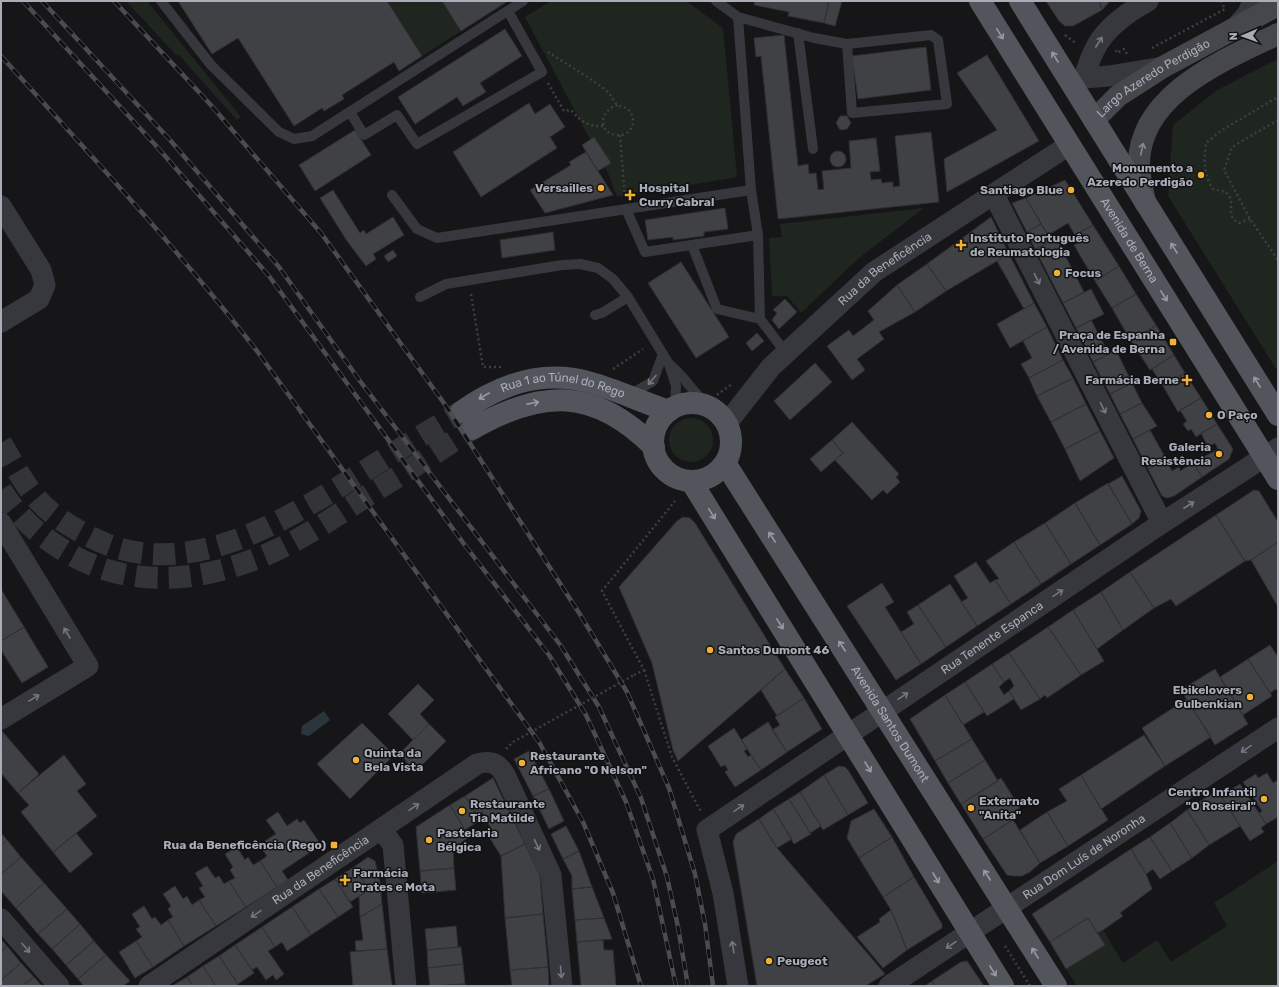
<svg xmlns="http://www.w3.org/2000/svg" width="1279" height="987" viewBox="0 0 1279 987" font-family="Rubik,sans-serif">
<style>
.green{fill:#1e261f}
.water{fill:#2c353c}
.building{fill:#404145;stroke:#303034}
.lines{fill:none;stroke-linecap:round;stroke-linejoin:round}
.primary-tunnel{stroke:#333438;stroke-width:22;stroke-dasharray:22 11;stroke-linecap:butt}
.path{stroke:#3d3f44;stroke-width:2.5;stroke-dasharray:2 3;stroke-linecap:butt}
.lane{stroke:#37383d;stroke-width:10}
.street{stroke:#37383d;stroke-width:21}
.secondary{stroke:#45474d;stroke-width:22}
.primary{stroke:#53555c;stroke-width:22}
.rail-casing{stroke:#4a4c52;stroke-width:4.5}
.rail{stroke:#111113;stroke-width:3;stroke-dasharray:9;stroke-linecap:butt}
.path-bridge{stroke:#3d3f44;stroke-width:2.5;stroke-dasharray:2 3;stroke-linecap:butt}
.oneway{stroke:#979ba6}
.oneway2{stroke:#757881}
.oneway3{stroke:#858993}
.poi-dot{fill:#f2b134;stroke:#111113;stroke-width:1.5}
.labels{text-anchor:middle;stroke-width:3;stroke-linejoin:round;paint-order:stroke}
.street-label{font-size:12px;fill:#a8adb8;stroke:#111113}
.poi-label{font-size:12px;font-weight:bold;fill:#a8adb8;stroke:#111113;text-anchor:start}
</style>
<rect width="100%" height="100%" fill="#161618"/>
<!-- green -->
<path class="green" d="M126,1H147L241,117L237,120L178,54L176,55Z
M387,1H442L461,31L422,56Z
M551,1H686L723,28L737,177L617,197L608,173L525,17Z
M1278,59V372L1168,196L1173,125L1217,90Z
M924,208L859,258L801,313L787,296H772L769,238L782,237L780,224Z
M669 440a22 22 0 1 1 44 0a22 22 0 1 1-44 0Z
M1278,861V986H1077L1066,969L1104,945L1097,933L1103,930L1123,963L1157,940L1171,962L1227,926L1214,903Z"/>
<!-- water -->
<path class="water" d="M324,711L330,720L309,736L301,734L302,726Z"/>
<!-- building -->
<path class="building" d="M178,1H387L422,56L399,71L394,62L342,95L344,99L324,111L322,108L294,126L238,38L212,54Z
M442,1H508L461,31Z
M755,1H829L824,23L788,16L789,12L754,5Z
M829,1H842L835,26L824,23Z
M1046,1H1099L1102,10L1073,26H1065L1059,21Z
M1099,1H1110L1102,10Z
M505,29L522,56L480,83L486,92L463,106L457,97L415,124L398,97Z
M784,35L798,166L808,164L809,174L816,173L818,190L824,189L822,171L851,168L849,141L876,138L880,171L870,172L871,180L881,179L882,183L893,182V187L900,186L895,136L931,132L939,202L778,219L761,56L756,57L754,38Z
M926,47L931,90L858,99L852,56Z
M987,55L1039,141L947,192L944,159L997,130L957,73Z
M529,103L535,114L550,104L565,127L550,137L557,148L481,197L453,152Z
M840,116H847L851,123L847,129L840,130L836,123Z
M355,130L371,155L315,191L299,165Z
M594,137L611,163L598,171L582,145Z
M830 159a8 8 0 1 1 16 0a8 8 0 1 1-16 0Z
M586,152L613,195L545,213L530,190L571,165L569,162Z
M1065,180L1093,225L1075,235L1068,223L1048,235L1026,198Z
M333,190L360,233L364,230L366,234L393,217L404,235L373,254L376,259L366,266L347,241L320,198Z
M1026,198L1041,224L1027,232L1012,203Z
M725,208L728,229L704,232V236L673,240V237L648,240L645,220Z
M991,217L1009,254L946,291L927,264Z
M1041,224L1048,235L1050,234L1052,240L1035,249L1027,232Z
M1093,225L1119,266L1095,281L1074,245L1080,242L1075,235Z
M553,232L555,250L502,258L500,240Z
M1056,238L1084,292L1063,303L1035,249Z
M393,250L397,256L388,262L384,256Z
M1009,254L1034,303L1024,309L997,261Z
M681,262L729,337L696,358L648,283Z
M927,264L946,291L915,312L897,285Z
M1119,266L1136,294L1112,308L1095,281Z
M897,285L915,312L879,332L884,339L857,359L865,370L852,380L827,346L849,330L853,336L874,320L868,311Z
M1091,289L1104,314L1076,328L1063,303Z
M1136,294L1156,325L1131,341L1112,308Z
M785,299L797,312L779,329L772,320L777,313L773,310Z
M1034,303L1047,327L1010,348L997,324Z
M1091,320L1109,354L1093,362L1076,328Z
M1156,325L1174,355L1150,370L1131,341Z
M1047,327L1063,360L1029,378L1021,364L1032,358L1023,341Z
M757,333L764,341L752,351L746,343Z
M1116,350L1132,383L1110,394L1093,362Z
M1174,355L1185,373L1163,386L1152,369Z
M1063,360L1073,378L1037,396L1029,378Z
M815,363L832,382L790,420L774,401Z
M1185,373L1201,398L1178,412L1163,386Z
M1073,378L1086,404L1051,422L1037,396Z
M1132,383L1142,403L1120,414L1110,394Z
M1201,398L1217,424L1196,437L1191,429L1188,431L1183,424L1187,421L1180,410Z
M1142,403L1157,426L1133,439L1120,414Z
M1086,404L1100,431L1065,449L1051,422Z
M852,422L899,474L896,477L900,482L887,494L883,490L872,500L835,460L843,453L832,440Z
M1217,424L1233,449L1229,459L1202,477L1193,463L1218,449L1215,443L1208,447L1201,433Z
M1150,430L1166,459L1148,469L1133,439Z
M1100,431L1114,458L1080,481L1065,449Z
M832,440L843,453L821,472L810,459Z
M1166,459L1172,471L1179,467L1180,471L1193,463L1202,477L1174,496L1167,498L1162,496L1148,469Z
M1122,476L1141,511L1139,518L1132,524L1108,484Z
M1108,483L1132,524L1100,545L1075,503Z
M1254,490L1259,491L1278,522V542L1251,560L1245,561L1216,515Z
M1075,503L1100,545L1071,564L1045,523Z
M1216,515L1245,561L1176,606L1171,599L1154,608L1130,572Z
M683,517L690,518L695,523L785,669L678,761L673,750L652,663L619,587L677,521Z
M1045,523L1071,564L1041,584L1014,542Z
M1014,542L1041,584L1011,604L995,580L999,579L986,561Z
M1278,542V607L1251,560Z
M976,562L990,583L995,580L1011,604L977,626L961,602L968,598L954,576Z
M1130,572L1154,608L1123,630L1101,592Z
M882,583L894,602L885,607L921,664L896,680L847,606Z
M950,584L977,626L946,647L918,605Z
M1,589L24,627L1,641Z
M1101,592L1123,630L1097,649L1073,610Z
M918,605L946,647L921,664L901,632L914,624L907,612Z
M1073,610L1104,661L1081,675L1048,627Z
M24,627L48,667L22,683L1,650V641Z
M1048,627L1081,675L1047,698L1045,695L1040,699L1009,653Z
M1270,645L1278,657V691L1276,689L1270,693L1248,659Z
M1009,653L1040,699L1021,710L1009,691L1014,686L1010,678L1004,682L992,664Z
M1248,659L1272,696L1243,715L1220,677Z
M992,664L1004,682L999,687L1004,695L1009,691L1014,699L987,716L965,682Z
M785,669L804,698L777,716L761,690Z
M1215,669L1248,724L1215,745L1181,690Z
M965,682L984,712L963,725L945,695Z
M418,684L434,700L420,714L429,724L413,740L388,714Z
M945,695L972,739L935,761L910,719Z
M804,698L822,729L787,752L772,730L780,725L775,717Z
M1187,699L1211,737L1165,766L1142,728Z
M768,722L787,752L761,770L741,740Z
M362,723L394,755L350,799L317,764Z
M429,724L446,741L414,773L400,753Z
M734,728L747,749L744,751L748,757L751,755L761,770L735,787L725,772L728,770L725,765L721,767L708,746Z
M2,731L39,774L18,793L1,773Z
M1144,735L1165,766L1101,809L1081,775Z
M972,739L985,760L948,783L935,761Z
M529,751L549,789L533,796L514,759Z
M64,755L86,784L77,791L97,816L53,852L21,812L29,805L18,793Z
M985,760L998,781L961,804L948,783Z
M839,766L845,767L848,770L868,803L848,815L824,775Z
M1267,773L1273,783L1278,780V817L1266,824L1259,813L1262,811L1243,782L1256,774L1258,778Z
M824,775L848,815L823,830L800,792Z
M1081,775L1108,820L1068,846L1047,812L1067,801L1059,789Z
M493,778L525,844L501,856L488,835L493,832L482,812L477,815L465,796Z
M1001,778L1020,808L1010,814L1013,820L983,839L961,804Z
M1240,784L1266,824L1261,828L1264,832L1250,841L1221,796Z
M549,789L564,821L549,829L533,796Z
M1217,790L1240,826L1209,845L1187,810Z
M800,792L821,826L810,833L789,799Z
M465,796L480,820L465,830L450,805Z
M789,799L811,834L794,844L773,809Z
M450,805L469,837L453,848L454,868L420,871L416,827Z
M773,809L792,839L777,848L759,819Z
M874,809L892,837L859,858L847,838L851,821Z
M1187,810L1209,845L1192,858L1170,823Z
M278,812L287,826L297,819L300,823L304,820L321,845L282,871L288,880L277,887L260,861L267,856L262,849L268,845L265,841L276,834L266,820Z
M1047,812L1068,846L1040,863L1020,830Z
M759,819L777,848L885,974L865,986H757L733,842L736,834Z
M1013,820L1040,863L1030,872L1022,876H1014L1007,875L983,839Z
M1170,823L1192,858L1172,871L1150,837Z
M566,826L579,851L563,859L551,834Z
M1,833L7,840L1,846Z
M76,833L93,854L70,873L53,852Z
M892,837L914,877L883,897L859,858Z
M1150,837L1172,871L1160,879L1153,869L1146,874L1131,849Z
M7,840L21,857L1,874V846Z
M525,844L540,876L543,914L505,918L501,856Z
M237,847L245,860L248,857L253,865L260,861L277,887L246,907L229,881L235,878L230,870L233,867L225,854Z
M1131,849L1146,874L1152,889L1120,913L1123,916L1103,930L1097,933L1088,918L1050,942L1032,914Z
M579,851L592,887L572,889V876L563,859Z
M21,857L44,883L16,908L1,891V874Z
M368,857L375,861L380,882L369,890L354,867Z
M207,866L215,878L219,876L224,884L229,881L246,907L216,926L199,900L205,897L199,888L203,886L195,873Z
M354,867L369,890L350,902L335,879Z
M454,868L456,890L422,893L420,871Z
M914,877L942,924V928L907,950L891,910L883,897Z
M335,879L353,907L338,917L319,889Z
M380,882L382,904L360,917L359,897Z
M44,883L67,909L38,934L16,908Z
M175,886L183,899L187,896L192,905L199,900L216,926L184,946L168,920L173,917L168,909L171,906L163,894Z
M592,887L604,918L575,920L572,889Z
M319,889L338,917L311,935L292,907Z
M382,904L387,949L356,951L355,941L363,940L360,917Z
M144,906L152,919L155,917L161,925L168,920L184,946L153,967L136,941L142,937L136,929L140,927L132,914Z
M292,907L311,935L287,951L282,942L275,947L262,927Z
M67,909L80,924L52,949L38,934Z
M891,910L907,950L883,968L857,937L880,922L879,919Z
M543,914L548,967L510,970L505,918Z
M604,918L612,939L577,942L575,920Z
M1088,918L1105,945L1066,969L1050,942Z
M80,924L94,941L66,965L52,949Z
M456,926L458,947L427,950L425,929Z
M262,927L275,947L268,951L284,974L276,980L273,975L266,980L257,967L252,970L235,945Z
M1,939L7,946L1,951Z
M603,940L604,950H613L616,986H581L577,942Z
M94,941L106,955L78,979L66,965Z
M136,941L153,967L135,978L119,952Z
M235,945L254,973L238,984L219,956Z
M7,946L21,963L1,980V951Z
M461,947L463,964L428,968L427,950Z
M387,949L392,986H353L350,952Z
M106,955L130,981L123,986H84L78,979Z
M219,956L238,984L235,986H216L203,966Z
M967,961L984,986H935L932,981L961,962Z
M21,963L34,977L22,986H1V980Z
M463,964L465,984L430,986L428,968Z
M203,966L216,986H193L187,977Z
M548,967L549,986H512L510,970Z
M34,977L42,986H22Z
M187,977L193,986H172Z
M932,981L935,986H925Z
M465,984V986H438Z"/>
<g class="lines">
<!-- primary-tunnel -->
<path class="primary-tunnel" d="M1,443C11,459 21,479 33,494C46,511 64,523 83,533C177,587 274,527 355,477C390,455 425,433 461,412
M1,490C19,520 48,543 79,559C146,592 220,578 285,546C313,532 339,514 365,497C401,475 437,452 472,429"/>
<!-- path -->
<path class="path" d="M1065,35L1077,44
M1152,48L1225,9L1221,1
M1116,50L1117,53L1124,49L1127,54
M548,52C566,64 593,79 609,93C612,97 614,103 618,105C623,108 628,107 631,113C634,118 634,125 630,130C627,134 621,136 616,135C597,133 600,109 618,105
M548,83L564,111L571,110C581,122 589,127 604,126
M1278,120L1232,147L1224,170L1250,219L1278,260
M620,135L625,197
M1250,219L1239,223C1228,218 1232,210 1231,199L1226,192L1213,189C1203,174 1204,159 1206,143L1222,130L1278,97
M471,294L483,367H501
M613,369L643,349
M717,395L732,384
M644,670L672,757L701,812
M634,675L644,670L602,591L675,501
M506,749L513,742
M1005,946L1030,986"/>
<!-- lane -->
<path class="lane" d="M161,1L211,65L279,132L294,139L312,136L523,1
M716,1L738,17L751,190L758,235L760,319L786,353
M738,17L814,38L847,44L931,35L938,40L947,104L852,113L847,44
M798,33L813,149
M350,112L364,135L397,115L417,144L542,72L508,11
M392,195L417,229L437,238L751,190
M626,209L645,252L758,235
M692,245L717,309L760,319
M420,297L446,284L562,265L580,264L598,268L613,279L628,297L669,364L676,386L675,407
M595,315L602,313L628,297
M669,364C684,376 693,392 707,405
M630,395L653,381L663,354"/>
<!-- street -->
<g class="street">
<path d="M1236,27L1248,13L1253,1"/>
<path d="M1084,78C1087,68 1090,58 1095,49C1105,28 1128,12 1148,1"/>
<path d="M1074,85L1084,78L1109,76L1163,67"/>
<path d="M994,195L1162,523"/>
<path d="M1,206L41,270L45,285L39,299L1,322"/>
<path id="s1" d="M727,423L771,367L874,272L1069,145"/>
<path d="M1,523L88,666L1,719"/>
<path d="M381,829L393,845L406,986"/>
<path d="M1,919L59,986"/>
<path id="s2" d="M149,986L477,764C491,760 498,763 505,775L551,875L562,986"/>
<path id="s3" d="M738,986L723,893L707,830L1162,523L1278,448"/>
<path id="s4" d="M889,986L1278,728"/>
</g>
<!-- secondary -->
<g class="secondary">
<path id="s5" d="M1094,120L1118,96L1163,67L1278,5"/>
<path d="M1145,202C1143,191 1140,179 1139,168C1136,95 1224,60 1278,34"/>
</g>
<!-- primary -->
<g class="primary">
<path id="s6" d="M980,1L1278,479"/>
<path d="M1020,1L1278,415"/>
<circle cx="692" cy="442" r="39"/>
<path id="s7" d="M461,412C499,385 541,369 588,382C615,389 641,402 669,411"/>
<path d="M472,429C542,389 594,387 654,447"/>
<path id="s8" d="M725,463L1056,986"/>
<path d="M691,481L1003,986"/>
</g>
<!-- rail casing -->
<g class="rail-casing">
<path id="rail" d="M23,1L159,149L269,276L464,544L549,655L586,715L626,802L653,879L676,986
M42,1L170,140L279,267L360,381L561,646L599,707L641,798L667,877L678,927L688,986
M114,1L210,104L321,233L446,406L581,616L627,692L669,788L695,874L705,924L713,986
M1,56C89,153 177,248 257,351L539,742L583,822L613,893L641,986"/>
</g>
<!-- rail -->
<use href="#rail" class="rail"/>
<!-- path-bridge -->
<path class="path-bridge" d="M513,742L634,675"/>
</g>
<!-- one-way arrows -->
<defs><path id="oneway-shaft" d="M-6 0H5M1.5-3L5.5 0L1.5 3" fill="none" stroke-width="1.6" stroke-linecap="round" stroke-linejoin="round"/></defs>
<g class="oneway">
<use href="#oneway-shaft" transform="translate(1000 34) rotate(58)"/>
<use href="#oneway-shaft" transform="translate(1055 57) rotate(-122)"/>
<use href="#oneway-shaft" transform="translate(1174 248) rotate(-122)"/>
<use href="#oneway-shaft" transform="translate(1164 296) rotate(58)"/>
<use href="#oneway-shaft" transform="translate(1257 382) rotate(-122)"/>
<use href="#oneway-shaft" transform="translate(484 396) rotate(150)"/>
<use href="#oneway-shaft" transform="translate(533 403) rotate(-11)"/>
<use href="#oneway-shaft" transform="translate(712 514) rotate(58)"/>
<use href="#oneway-shaft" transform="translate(772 537) rotate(-123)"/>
<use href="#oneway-shaft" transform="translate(780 624) rotate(58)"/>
<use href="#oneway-shaft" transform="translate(842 646) rotate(-123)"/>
<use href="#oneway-shaft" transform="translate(868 767) rotate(59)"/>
<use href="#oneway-shaft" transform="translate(987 875) rotate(-123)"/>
<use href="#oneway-shaft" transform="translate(936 878) rotate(59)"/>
<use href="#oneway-shaft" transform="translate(1035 953) rotate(-122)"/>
<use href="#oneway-shaft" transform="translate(993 971) rotate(58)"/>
</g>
<g class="oneway2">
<use href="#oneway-shaft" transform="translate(1099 42) rotate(-57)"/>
<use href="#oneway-shaft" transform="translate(1037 279) rotate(63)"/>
<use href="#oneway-shaft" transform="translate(652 380) rotate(131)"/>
<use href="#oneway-shaft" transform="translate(1103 408) rotate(63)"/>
<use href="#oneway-shaft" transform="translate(1189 505) rotate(-33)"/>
<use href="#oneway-shaft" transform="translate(1058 593) rotate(-34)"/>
<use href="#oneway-shaft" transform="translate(67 633) rotate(-121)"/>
<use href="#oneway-shaft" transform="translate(903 696) rotate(-34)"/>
<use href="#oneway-shaft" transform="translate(34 698) rotate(-31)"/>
<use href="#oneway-shaft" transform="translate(1246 749) rotate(146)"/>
<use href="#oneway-shaft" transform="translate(414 807) rotate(-34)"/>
<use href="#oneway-shaft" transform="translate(739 808) rotate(-34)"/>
<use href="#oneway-shaft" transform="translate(537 845) rotate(65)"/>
<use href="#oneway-shaft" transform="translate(256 914) rotate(146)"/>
<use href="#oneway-shaft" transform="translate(951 945) rotate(146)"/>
<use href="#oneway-shaft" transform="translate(733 947) rotate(-99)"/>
<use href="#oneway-shaft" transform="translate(26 948) rotate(49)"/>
<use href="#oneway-shaft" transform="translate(561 972) rotate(85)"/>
</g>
<use class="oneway3" href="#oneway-shaft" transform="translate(1142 149) rotate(-78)"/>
<!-- markers -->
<g class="poi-dot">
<circle cx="1201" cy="175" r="4"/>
<circle cx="601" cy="188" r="4"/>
<circle cx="1071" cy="190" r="4"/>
<path d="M628 189h4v4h4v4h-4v4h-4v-4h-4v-4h4z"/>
<path d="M959 239h4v4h4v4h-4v4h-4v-4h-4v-4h4z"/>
<circle cx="1057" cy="273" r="4"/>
<rect x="1169" y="338" width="8" height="8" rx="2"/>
<path d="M1185 374h4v4h4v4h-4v4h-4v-4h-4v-4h4z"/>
<circle cx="1209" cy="415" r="4"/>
<circle cx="1219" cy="454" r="4"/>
<circle cx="710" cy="650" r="4"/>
<circle cx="1250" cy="697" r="4"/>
<circle cx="356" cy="760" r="4"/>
<circle cx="522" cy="763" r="4"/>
<circle cx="1264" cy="799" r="4"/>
<circle cx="971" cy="808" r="4"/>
<circle cx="462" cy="811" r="4"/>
<circle cx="429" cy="840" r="4"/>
<rect x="330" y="841" width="8" height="8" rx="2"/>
<path d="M343 874h4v4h4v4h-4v4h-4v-4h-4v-4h4z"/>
<circle cx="769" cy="961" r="4"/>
</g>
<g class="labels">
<!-- street labels -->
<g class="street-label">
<text dy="4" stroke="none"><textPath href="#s5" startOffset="73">Largo Azeredo Perdigão</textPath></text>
<text dy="4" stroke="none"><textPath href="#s6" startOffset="282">Avenida de Berna</textPath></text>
<text dy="4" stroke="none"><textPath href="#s1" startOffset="222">Rua da Beneficência</textPath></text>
<text dy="4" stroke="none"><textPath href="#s7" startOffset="110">Rua 1 ao Túnel do Rego</textPath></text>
<text dy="4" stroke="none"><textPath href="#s3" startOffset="503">Rua Tenente Espanca</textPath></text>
<text dy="4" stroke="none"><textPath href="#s8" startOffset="309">Avenida Santos Dumont</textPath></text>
<text dy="4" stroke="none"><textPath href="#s4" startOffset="234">Rua Dom Luís de Noronha</textPath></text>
<text dy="4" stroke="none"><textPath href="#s2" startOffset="207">Rua da Beneficência</textPath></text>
</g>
<!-- poi labels -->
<g class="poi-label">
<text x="1193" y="172" text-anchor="end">Monumento a<tspan x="1193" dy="14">Azeredo Perdigão</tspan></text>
<text x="593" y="192" text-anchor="end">Versailles</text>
<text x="639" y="192">Hospital<tspan x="639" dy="14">Curry Cabral</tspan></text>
<text x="1063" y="194" text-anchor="end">Santiago Blue</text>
<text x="970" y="242">Instituto Português<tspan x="970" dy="14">de Reumatologia</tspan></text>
<text x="1065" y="277">Focus</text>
<text x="1165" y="339" text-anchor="end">Praça de Espanha<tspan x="1165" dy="14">/ Avenida de Berna</tspan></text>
<text x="1179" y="384" text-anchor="end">Farmácia Berne</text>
<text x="1217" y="419">O Paço</text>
<text x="1211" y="451" text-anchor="end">Galeria<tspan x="1211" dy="14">Resistência</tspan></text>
<text x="718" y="654">Santos Dumont 46</text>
<text x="1242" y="694" text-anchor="end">Ebikelovers<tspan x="1242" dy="14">Gulbenkian</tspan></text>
<text x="364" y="757">Quinta da<tspan x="364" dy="14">Bela Vista</tspan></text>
<text x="530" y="760">Restaurante<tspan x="530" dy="14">Africano "O Nelson"</tspan></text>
<text x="1256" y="796" text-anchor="end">Centro Infantil<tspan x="1256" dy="14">"O Roseiral"</tspan></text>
<text x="979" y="805">Externato<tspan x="979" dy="14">"Anita"</tspan></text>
<text x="470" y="808">Restaurante<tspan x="470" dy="14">Tia Matilde</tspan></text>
<text x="437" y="837">Pastelaria<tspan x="437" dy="14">Bélgica</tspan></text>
<text x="326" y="849" text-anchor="end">Rua da Beneficência (Rego)</text>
<text x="353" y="877">Farmácia<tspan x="353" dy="14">Prates e Mota</tspan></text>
<text x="777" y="965">Peugeot</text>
</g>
</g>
<!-- border -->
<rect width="1279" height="987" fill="none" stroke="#a8adb8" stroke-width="4"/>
<!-- north arrow -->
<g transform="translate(1243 36) rotate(268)" stroke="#111113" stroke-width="3" paint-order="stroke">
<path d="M0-3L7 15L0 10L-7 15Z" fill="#a8adb8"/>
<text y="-6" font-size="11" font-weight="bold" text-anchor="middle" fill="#a8adb8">N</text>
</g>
</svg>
